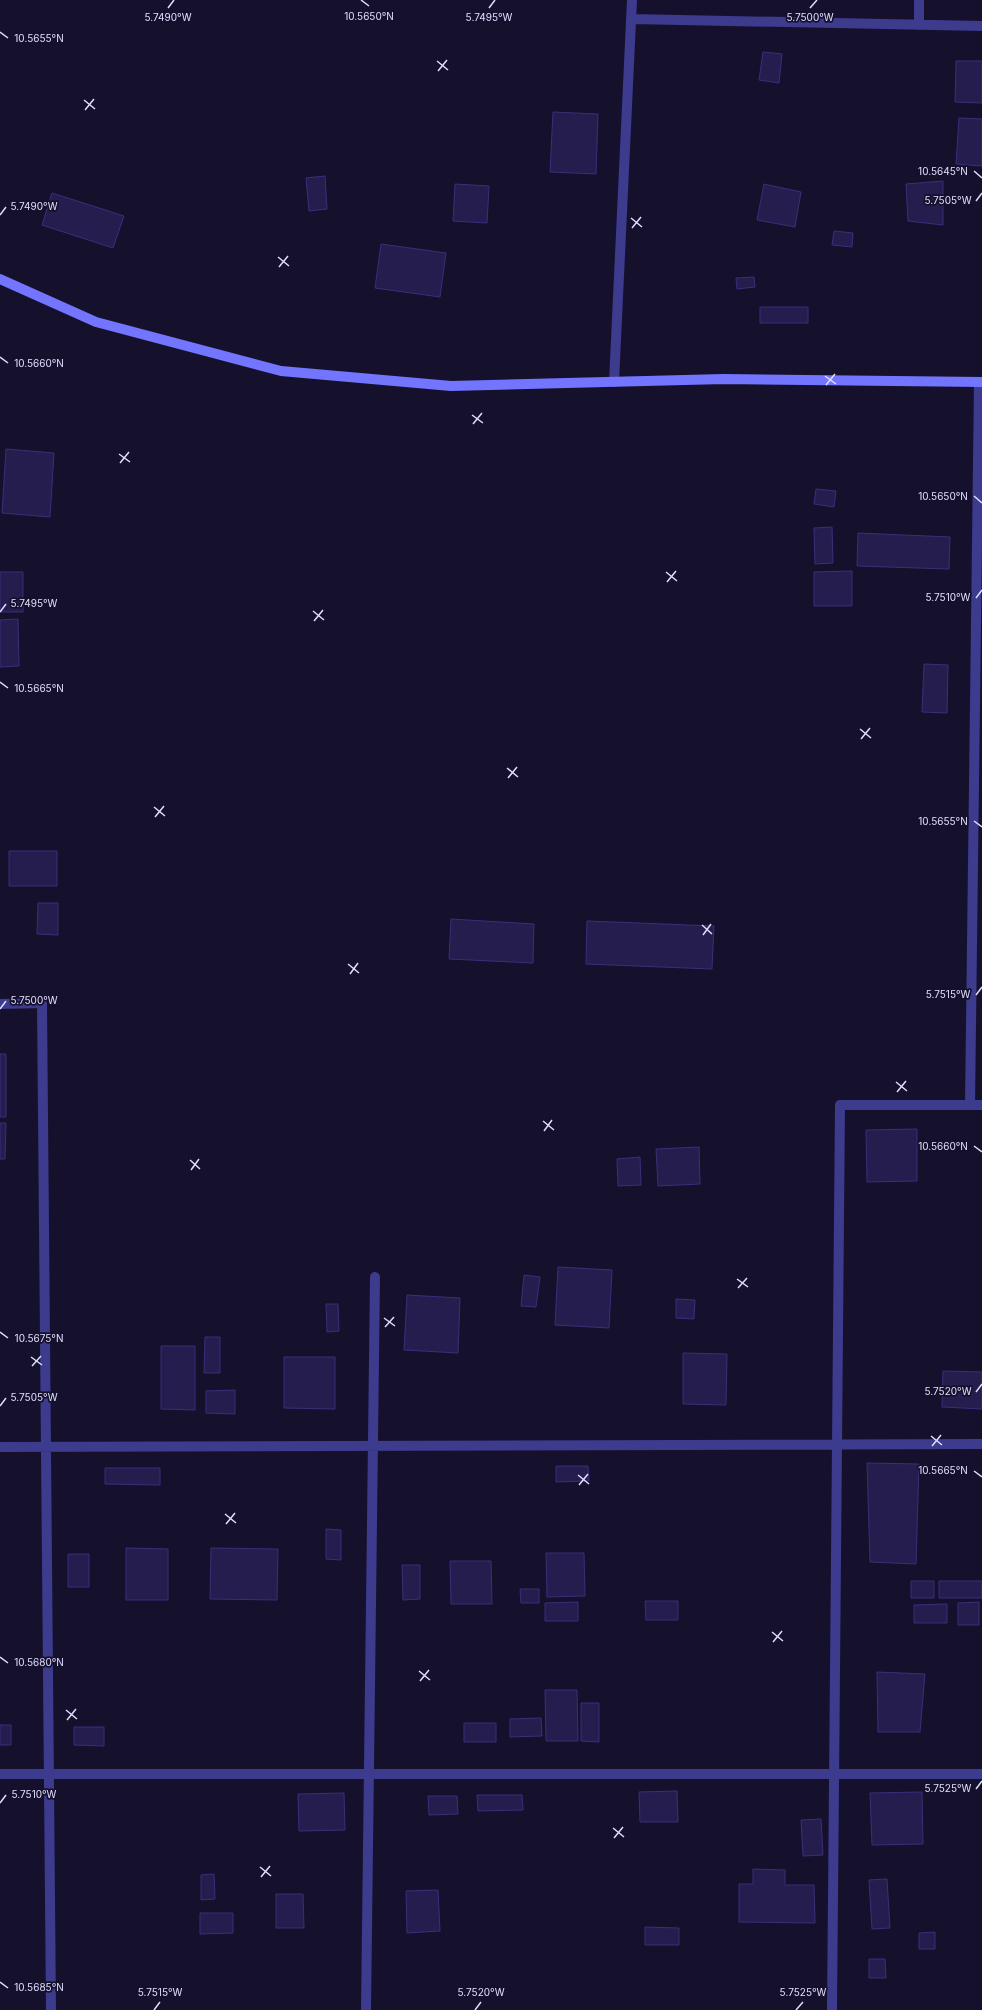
<svg xmlns="http://www.w3.org/2000/svg" width="982" height="2010" viewBox="0 0 982 2010" font-family="Inter,sans-serif">
<style>
.building{fill:#251d4e;stroke:#3b2e7b}
.lines{fill:none;stroke-linecap:round;stroke-linejoin:round}
.street{stroke:#3c3b8d;stroke-width:10}
.secondary{stroke:#7475ff;stroke-width:10}
.ticks{fill:none;stroke:#e0ddff;stroke-width:1.5}
.ticks-label{font-size:10px;text-anchor:middle;fill:#e0ddff;stroke:#15112d;stroke-width:3.5;stroke-linejoin:round;paint-order:stroke}
</style>
<rect width="100%" height="100%" fill="#15112d"/>
<!-- building -->
<path class="building" d="M763,52L782,54L779,83L759,80Z
M956,61H982V103L955,102Z
M553,112L598,114L596,174L550,172Z
M959,118L982,119V166L956,164Z
M325,176L327,209L309,211L306,178Z
M943,181V225L908,221L906,184Z
M455,184L489,186L487,223L453,221Z
M764,184L801,192L795,227L757,220Z
M52,193L124,216L113,248L42,225Z
M834,231L853,233L852,247L832,245Z
M381,244L446,253L440,297L375,288Z
M754,277L755,287L737,289L736,278Z
M760,307H808V323H760Z
M6,449L54,453L50,517L2,513Z
M816,489L836,491L834,507L814,504Z
M832,527L833,563L815,564L814,528Z
M858,533L950,537L949,569L857,566Z
M852,571V606H814V572Z
M0,572H23V612H0Z
M18,619L19,666L0,667V620Z
M924,664L948,665L947,713L922,712Z
M9,851H57V886H9Z
M38,903H58V935L37,934Z
M451,919L534,924L533,963L449,959Z
M587,921L714,926L712,969L586,964Z
M0,1054H6V1117H0Z
M0,1123H6L5,1159H0Z
M917,1129V1181L867,1182L866,1130Z
M699,1147L700,1184L658,1186L656,1149Z
M640,1157L641,1185L618,1186L617,1159Z
M558,1267L612,1270L609,1328L555,1325Z
M524,1275L540,1277L536,1307L521,1306Z
M407,1295L460,1298L458,1353L404,1350Z
M676,1299L695,1300L694,1319L676,1318Z
M326,1304H338L339,1331L327,1332Z
M205,1337H220V1373H204Z
M161,1346H195V1410L161,1409Z
M683,1353L727,1354L726,1405L683,1404Z
M284,1357H335V1409L284,1408Z
M943,1371L982,1372V1409L942,1407Z
M235,1390V1414L206,1413V1391Z
M867,1463L919,1464L916,1564L870,1562Z
M556,1466H588L589,1481L556,1482Z
M105,1468H160V1485L105,1484Z
M326,1529L341,1530V1560L326,1559Z
M126,1548L168,1549V1600H126Z
M211,1548L278,1549L277,1600L210,1599Z
M546,1553H584L585,1596L547,1597Z
M68,1554H89V1587H68Z
M450,1561H491L492,1604H451Z
M402,1565H420V1599L403,1600Z
M911,1581H934V1598H911Z
M939,1581H982V1598H939Z
M520,1589H539V1603H521Z
M645,1601H678V1620H646Z
M578,1602V1621H545V1603Z
M979,1602V1625H958V1603Z
M947,1604V1623H914V1605Z
M877,1672L925,1674L920,1732H878Z
M545,1690H577L578,1741H546Z
M581,1703H599V1742L581,1741Z
M541,1718L542,1736L510,1737V1719Z
M464,1723H496V1742H464Z
M0,1725H11V1745H0Z
M74,1727H104V1746L74,1745Z
M677,1791L678,1822H640L639,1792Z
M922,1792L923,1844L872,1845L870,1793Z
M344,1793L345,1830L299,1831L298,1794Z
M477,1795H522L523,1810L478,1811Z
M428,1796H457L458,1814L429,1815Z
M821,1819L823,1855L803,1856L801,1820Z
M753,1869L785,1870V1885H814L815,1923L739,1922V1884H753Z
M214,1874L215,1899L201,1900V1875Z
M887,1879L890,1928L872,1929L869,1880Z
M438,1890L440,1931L407,1933L406,1891Z
M276,1894H303L304,1928H276Z
M200,1913H233V1933L200,1934Z
M645,1927L679,1928V1945H645Z
M935,1932V1949H919V1933Z
M869,1959H885L886,1978H869Z"/>
<g class="lines">
<!-- street -->
<path class="street" d="M632,19L982,26
M919,25V0
M614,382L632,0
M0,1004L42,1003L51,2010
M970,1105L979,382
M0,1447L982,1444
M0,1774H982
M366,2010L375,1277
M832,2010L840,1105H982"/>
<!-- secondary -->
<path class="secondary" d="M0,279L96,322L281,371L451,386L724,379L982,382"/>
</g>
<!-- ticks -->
<path class="ticks" d="M361,0L369,6M168,8L174,0M489,8L495,0M810,8L817,0M0,32L8,38M437,61L448,70M438,71L447,60M84,100L95,109M85,110L94,99M974,171L982,178M976,201L982,193M0,215L6,207M631,218L642,227M632,228L641,217M278,257L289,266M279,267L288,256M0,357L8,363M825,376L836,384M826,385L835,374M472,415L483,423M473,424L482,413M119,454L130,462M120,463L129,452M974,496L982,503M666,572L677,581M667,582L676,571M976,598L982,590M313,611L324,620M0,612L6,604M314,621L323,610M0,682L8,688M860,729L871,738M861,739L870,728M507,768L518,777M508,778L517,767M154,807L165,816M155,817L164,806M974,821L982,827M702,925L712,934M703,935L711,924M348,964L359,973M350,974L358,963M976,995L982,987M0,1009L6,1001M896,1082L907,1091M897,1092L906,1081M543,1121L554,1130M544,1131L552,1120M974,1146L982,1152M190,1160L200,1169M191,1170L199,1159M737,1279L748,1287M738,1288L747,1278M384,1318L395,1326M385,1327L394,1317M0,1332L8,1338M31,1357L42,1365M32,1366L41,1356M976,1392L982,1384M0,1406L6,1398M931,1436L942,1445M932,1446L941,1435M974,1471L982,1477M578,1475L589,1484M579,1485L588,1474M225,1514L236,1523M226,1524L235,1513M772,1632L783,1641M773,1642L782,1631M0,1657L8,1663M419,1671L430,1680M420,1681L429,1670M66,1710L77,1719M67,1720L76,1709M976,1789L982,1781M0,1803L6,1795M613,1828L624,1837M614,1838L623,1827M260,1867L271,1876M261,1877L270,1866M0,1982L8,1988M154,2010L160,2002M475,2010L481,2002M796,2010L803,2002"/>
<g class="ticks-label">
<text x="369" y="20">10.5650°N</text>
<text x="168" y="21">5.7490°W</text>
<text x="489" y="21">5.7495°W</text>
<text x="810" y="21">5.7500°W</text>
<text x="39" y="42">10.5655°N</text>
<text x="943" y="175">10.5645°N</text>
<text x="948" y="204">5.7505°W</text>
<text x="34" y="210">5.7490°W</text>
<text x="39" y="367">10.5660°N</text>
<text x="943" y="500">10.5650°N</text>
<text x="948" y="601">5.7510°W</text>
<text x="34" y="607">5.7495°W</text>
<text x="39" y="692">10.5665°N</text>
<text x="943" y="825">10.5655°N</text>
<text x="948" y="998">5.7515°W</text>
<text x="34" y="1004">5.7500°W</text>
<text x="943" y="1150">10.5660°N</text>
<text x="39" y="1342">10.5675°N</text>
<text x="948" y="1395">5.7520°W</text>
<text x="34" y="1401">5.7505°W</text>
<text x="943" y="1474">10.5665°N</text>
<text x="39" y="1666">10.5680°N</text>
<text x="948" y="1792">5.7525°W</text>
<text x="34" y="1798">5.7510°W</text>
<text x="39" y="1991">10.5685°N</text>
<text x="160" y="1996">5.7515°W</text>
<text x="481" y="1996">5.7520°W</text>
<text x="803" y="1996">5.7525°W</text>
</g>
</svg>
